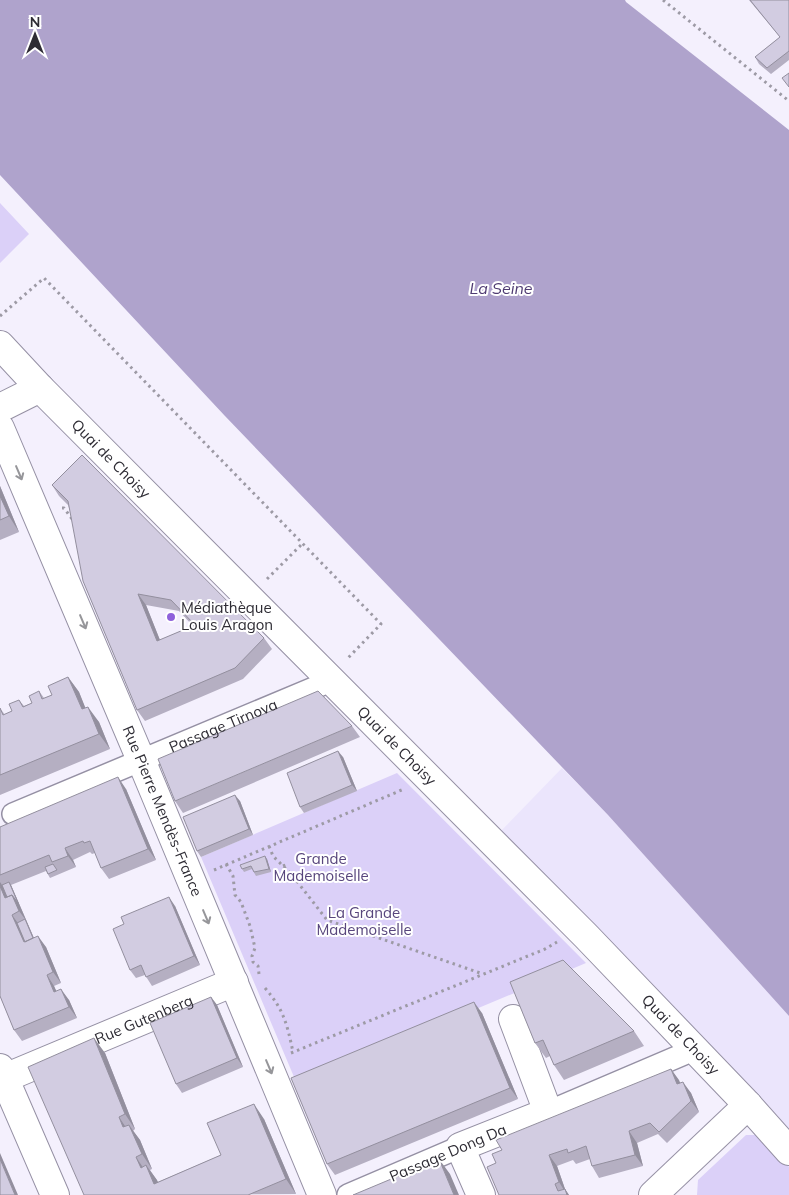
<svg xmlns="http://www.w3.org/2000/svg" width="789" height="1195" viewBox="0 0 789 1195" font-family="Mulish,sans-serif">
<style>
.built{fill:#ebe5fc}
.green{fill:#dbd0f8}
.water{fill:#afa3cc}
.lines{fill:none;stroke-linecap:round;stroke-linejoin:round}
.pedestrian-casing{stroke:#9590a4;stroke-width:24}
.minor-casing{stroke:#9590a4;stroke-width:30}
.path{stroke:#9d9aa5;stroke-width:3;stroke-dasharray:2.5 4;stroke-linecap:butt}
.pedestrian{stroke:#fff;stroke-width:21}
.minor{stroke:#fff;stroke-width:28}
.wall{fill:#b5afc2;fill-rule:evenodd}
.shaded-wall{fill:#938f9e}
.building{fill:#d2cce1;stroke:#938f9e;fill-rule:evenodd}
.oneway{stroke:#96969a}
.poi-dot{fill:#8f61db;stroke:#fff;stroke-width:2}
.labels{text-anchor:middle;stroke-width:4;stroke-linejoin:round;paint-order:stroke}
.street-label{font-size:15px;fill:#2e2c34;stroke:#fff}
.poi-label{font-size:15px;fill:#2e2c34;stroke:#fff;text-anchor:start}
.park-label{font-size:15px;fill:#58467d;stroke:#fff}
.water-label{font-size:16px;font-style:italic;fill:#4f3c72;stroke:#fff}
</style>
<rect width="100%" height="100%" fill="#f4f0fd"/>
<!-- built -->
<path class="built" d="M562,768L608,815L789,1016V1131L708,1043L498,834Z"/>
<!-- green -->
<path class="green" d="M0,203L29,234L0,263Z
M397,773L586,963L297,1084L201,857Z
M746,1135H761L789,1167V1195H697L698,1180Z"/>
<!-- water -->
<path class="water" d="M0,0H625L626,2L789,130V1016L608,815L225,416L0,175Z"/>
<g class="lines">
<!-- pedestrian casing -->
<g class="pedestrian-casing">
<g id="pedestrian">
<path id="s1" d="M13,814L321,685"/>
<path d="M548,1112L684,1054"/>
<path d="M348,1195L460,1147"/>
</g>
</g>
<!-- minor casing -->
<g class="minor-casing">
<g id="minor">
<path id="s2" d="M0,345L40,388L586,936L748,1105L789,1151"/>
<path d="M0,408L40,388"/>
<path id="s3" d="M0,428L141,760L322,1195"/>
<path d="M0,1068L55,1195"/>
<path id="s4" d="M0,1080L234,982"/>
<path d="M481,1195L460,1147L548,1112L513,1019"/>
<path d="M653,1195L748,1105"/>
</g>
</g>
<!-- path -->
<path class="path" d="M663,0L789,101
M0,316L44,278L381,624L347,659
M62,508H64L72,519
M267,579L302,544
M269,846L273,856L292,875L327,920L483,974
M226,864L233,876L235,895L241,902L250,926L255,948L252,956L253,962L258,966L259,974
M283,866L288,864
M214,870L404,789
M265,988C284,1010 287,1024 293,1052
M291,1053L545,949L557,942"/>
<!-- pedestrian -->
<use href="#pedestrian" class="pedestrian"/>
<!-- minor -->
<use href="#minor" class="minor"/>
</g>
<!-- wall -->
<path class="wall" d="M749,0H789V60L771,74L759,64L755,57L780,37Z
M52,485L264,638L272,649L243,679L145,721L137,710L68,505L59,496ZM146,605L179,611L193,626L160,640Z
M0,486L19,532L0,540Z
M68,677L79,692L85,708L99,722L110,749L0,795V708L5,715L12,711L19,700L24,706L32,703L39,691L44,698L52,695Z
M352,726L360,737L183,813L175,801Z
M343,757L357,791L304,813L300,807Z
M126,789L156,860L109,879L101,868L95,853L92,854L90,852L73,860L76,867L50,878L46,871L11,885L34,938L46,947L61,983L54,986L56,991L69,1000L77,1018L22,1041L14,1030L0,996V827Z
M240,801L253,835L201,857L197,851Z
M267,859L271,872L256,876L252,869L244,872L240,865Z
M175,906L200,965L152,986L145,975L136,978L130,970L124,924Z
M510,982L634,1031L644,1046L564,1080L554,1065L550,1056L546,1058L535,1043Z
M211,997L217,1005L243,1067L182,1093L176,1084Z
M482,1013L518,1099L335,1175L327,1164Z
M105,1053L135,1129L133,1131L140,1140L152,1169L150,1170L158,1182L221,1155L264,1119L296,1194L84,1195Z
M671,1069L680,1083L691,1093L699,1112L667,1143L658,1134L637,1143L643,1166L599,1178L592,1166L590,1159L576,1164L573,1160L557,1166L565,1189L569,1195H499L496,1163L502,1150Z"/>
<!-- shaded-wall -->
<path class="shaded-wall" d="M0,486L19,532L9,516L0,496Z
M138,594L146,605L165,653L157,641Z
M68,677L79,692L92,724L82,709Z
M88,707L99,722L110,749L99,734Z
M338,751L343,757L357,791L352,785Z
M118,777L126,789L156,860L148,849Z
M235,795L240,801L253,835L249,829Z
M65,848L73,860L76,867L68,856Z
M265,856L267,859L271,872L269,869Z
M0,882L4,888L12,906L5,898L0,886Z
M9,882L11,885L39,950L37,947L25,919L19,911L12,895Z
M169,897L175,906L200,965L194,956Z
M12,915L20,926L30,950L24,942Z
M38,936L46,947L61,983L53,972Z
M47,975L54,986L62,1003L54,992Z
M61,989L69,1000L77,1018L69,1007Z
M211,997L217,1005L243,1067L237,1058Z
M474,1002L482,1013L518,1099L510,1088Z
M94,1038L105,1053L135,1129L125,1114Z
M671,1069L679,1080L685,1095L677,1084Z
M683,1082L691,1093L699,1112L691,1101Z
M254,1104L264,1119L296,1194L286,1179Z
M119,1117L129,1132L123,1127Z
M129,1125L140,1140L152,1169L142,1154Z
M629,1131L637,1143L643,1166L635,1155Z
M0,1153L18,1195H15L0,1159Z
M549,1155L557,1166L565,1189L569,1195H567L559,1182Z
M136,1157L146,1172L141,1168Z
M439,1159L450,1174L459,1195H454Z
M146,1165L157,1180L163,1195L154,1184Z"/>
<!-- building -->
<path class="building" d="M750,0H789V51L767,68L755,57L780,37Z
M789,73V87L782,78Z
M82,455L264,638L235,668L137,710L83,581L68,501L52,485ZM138,594L171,600L195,625L157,641Z
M0,496L9,516L0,520Z
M68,677L82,709L88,707L99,734L0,775V708L3,715L12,711L9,704L19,700L23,707L32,703L29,696L39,691L42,699L52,695L48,686Z
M318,691L352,726L175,801L158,759Z
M338,751L352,785L300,807L287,773Z
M118,777L148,849L101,868L90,841L84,843L83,841L65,848L68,856L52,862L49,855L0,875V827Z
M235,795L249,829L197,851L183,817Z
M265,856L269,869L254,872L251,866L242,869L240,865Z
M53,864L57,870L48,874L45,867Z
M9,882L18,903L12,895L7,897L2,885Z
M0,886L5,898L12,895L19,911L12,915L24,942L38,936L53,972L47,975L54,992L61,989L69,1007L14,1030L0,996Z
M169,897L194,956L146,977L141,965L130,970L113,929L124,924L121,917Z
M25,919L33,938L25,942L17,923Z
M563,960L634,1031L554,1065L543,1040L535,1043L510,982Z
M211,997L237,1058L176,1084L150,1023Z
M474,1002L510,1088L327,1164L291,1078Z
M94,1038L125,1114L119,1117L123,1127L129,1125L142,1154L136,1157L141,1168L146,1165L154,1184L221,1155L207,1123L254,1104L286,1179L248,1195H84L28,1067Z
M671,1069L677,1084L683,1082L691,1101L659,1132L650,1123L629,1131L635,1155L592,1166L586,1146L568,1153L567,1149L549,1155L559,1182L555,1184L558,1191L565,1189L567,1195H499L487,1167L496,1163L492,1154L502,1150L496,1140Z
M0,1159L15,1195H0Z
M439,1159L454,1195H353Z"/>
<!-- one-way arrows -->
<defs><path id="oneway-shaft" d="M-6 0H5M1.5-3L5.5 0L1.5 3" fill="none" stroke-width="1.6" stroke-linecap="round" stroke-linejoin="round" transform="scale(1.25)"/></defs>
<g class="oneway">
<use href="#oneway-shaft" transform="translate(19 473) rotate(67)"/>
<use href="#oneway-shaft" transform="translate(83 622) rotate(67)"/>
<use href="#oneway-shaft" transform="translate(206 917) rotate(67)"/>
<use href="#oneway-shaft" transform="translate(269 1067) rotate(67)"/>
</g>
<!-- markers -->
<circle class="poi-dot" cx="171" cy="617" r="5"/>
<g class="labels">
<!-- street labels -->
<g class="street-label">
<text dy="5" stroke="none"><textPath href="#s2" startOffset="159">Quai de Choisy</textPath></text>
<text dy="5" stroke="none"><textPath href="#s1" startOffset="228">Passage Tirnova</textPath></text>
<text dy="5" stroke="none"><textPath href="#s2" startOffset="564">Quai de Choisy</textPath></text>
<text dy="5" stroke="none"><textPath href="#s3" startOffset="416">Rue Pierre Mendès-France</textPath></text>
<text dy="5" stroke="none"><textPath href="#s4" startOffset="156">Rue Gutenberg</textPath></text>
<text dy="5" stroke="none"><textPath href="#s2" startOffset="969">Quai de Choisy</textPath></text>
<text transform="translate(448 1153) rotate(-23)" y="5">Passage Dong Da</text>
</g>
<!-- poi labels -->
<g class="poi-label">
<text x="181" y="613">Médiathèque<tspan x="181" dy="17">Louis Aragon</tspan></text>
</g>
<!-- park labels -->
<g class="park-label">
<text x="321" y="864">Grande<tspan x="321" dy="17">Mademoiselle</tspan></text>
<text x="364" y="918">La Grande<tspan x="364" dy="17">Mademoiselle</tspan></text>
</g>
<!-- water labels -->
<g class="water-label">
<text x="501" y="294">La Seine</text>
</g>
</g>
<!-- north arrow -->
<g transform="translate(35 35)" stroke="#ffffff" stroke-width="4" paint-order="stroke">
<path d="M0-4L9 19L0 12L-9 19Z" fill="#2e2c34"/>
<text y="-8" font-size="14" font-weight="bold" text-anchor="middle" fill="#2e2c34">N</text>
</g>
</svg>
